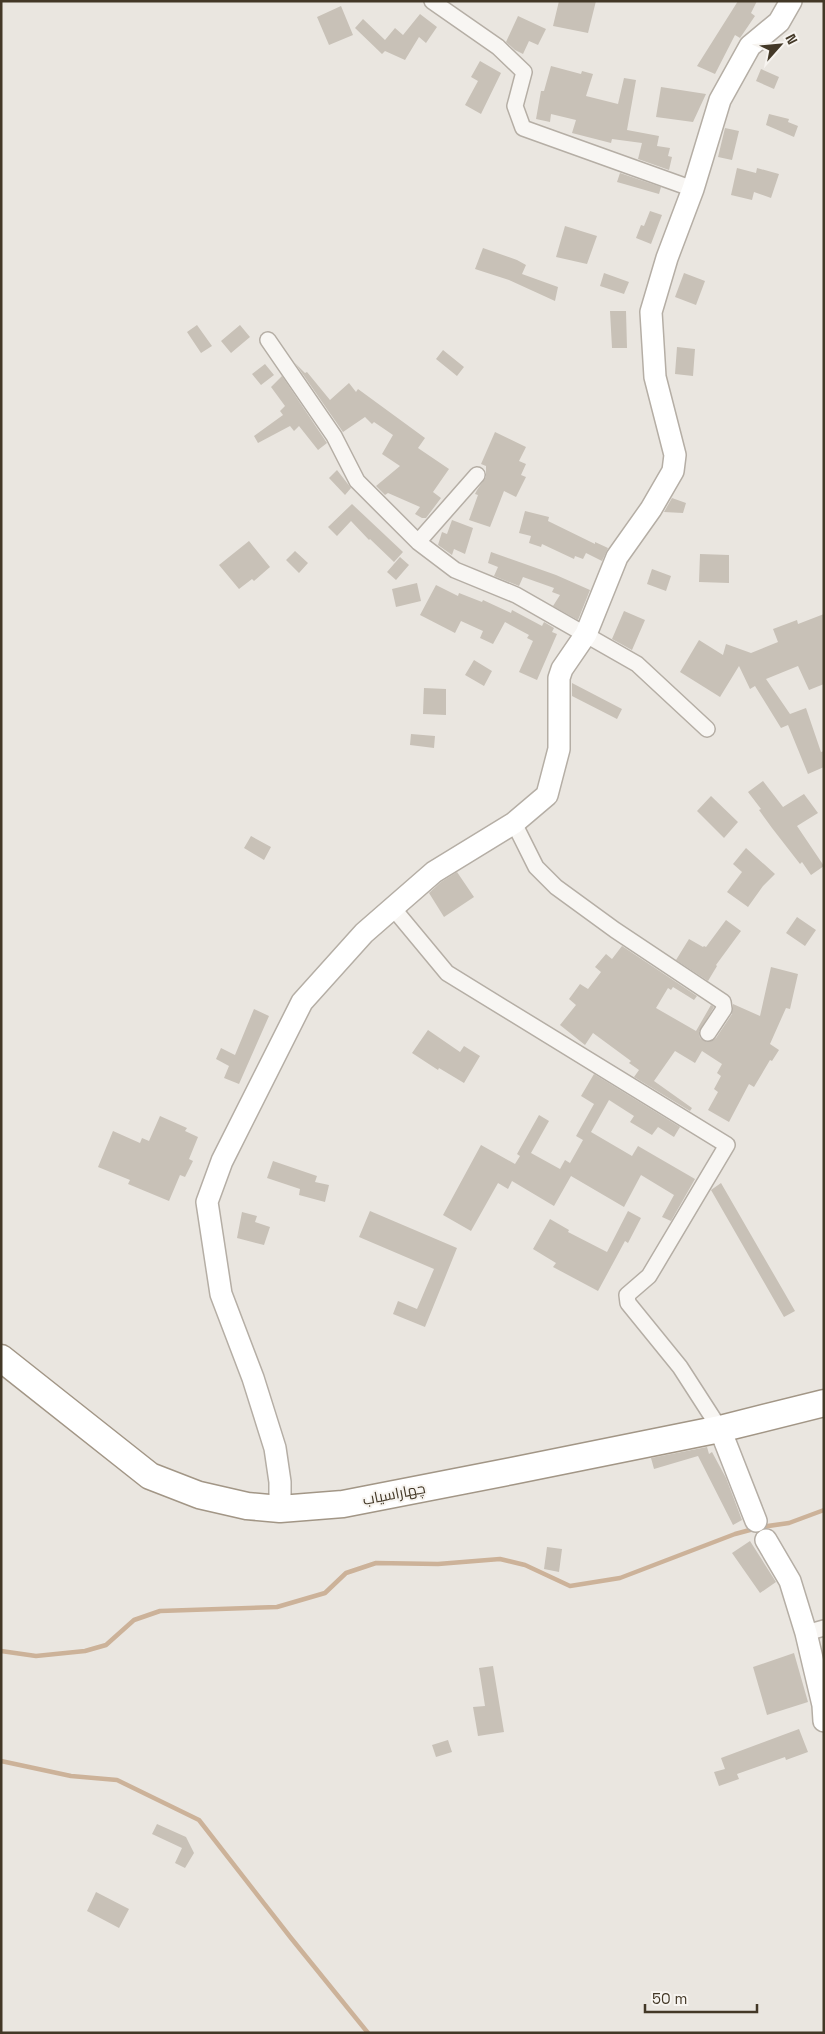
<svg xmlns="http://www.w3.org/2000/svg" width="825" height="2034" viewBox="0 0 825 2034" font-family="'Space Grotesk',Cairo,sans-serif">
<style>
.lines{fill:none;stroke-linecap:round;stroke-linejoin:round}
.stream{stroke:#ccb299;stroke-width:4.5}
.building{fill:#c8c1b7}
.street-casing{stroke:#b5aea5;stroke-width:18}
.secondary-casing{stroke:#b5aea5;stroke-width:24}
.highway-casing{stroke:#a29686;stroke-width:29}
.street{stroke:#f8f6f3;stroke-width:15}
.secondary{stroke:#fff;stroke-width:21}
.highway{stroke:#fff;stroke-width:26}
.labels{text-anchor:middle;stroke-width:4;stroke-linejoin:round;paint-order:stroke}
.street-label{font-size:15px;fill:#433827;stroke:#f7f4f0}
</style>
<rect width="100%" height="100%" fill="#eae6e0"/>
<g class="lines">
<!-- stream -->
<path class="stream" d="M1,1651L36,1656L85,1651L106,1645L134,1620L160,1611L277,1607L325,1593L346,1573L376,1563L438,1564L500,1559L525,1565L570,1586L620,1578L735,1534L761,1527L789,1523L824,1510
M1,1761L71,1776L117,1780L199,1820L291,1938L368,2033"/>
</g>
<!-- building -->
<path class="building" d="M559,1H596L588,33L553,26Z
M738,1H757L751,13L755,16L740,38L735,35L715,74L697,66Z
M341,6L353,35L329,45L317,17Z
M420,14L437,27L426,43L419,37L405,60L385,51L382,54L355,28L363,19L385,40L395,28L403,35Z
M518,16L546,29L538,45L529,41L523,54L515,50L506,42Z
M480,61L501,73L481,114L465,105L478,81L471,77Z
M551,66L581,74L582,71L593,74L586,96L618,104L624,78L636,80L627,130L659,136L657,146L670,148L668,156L672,157L669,170L638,159L642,143L612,139L611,143L572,133L576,120L551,114L550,122L536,119L541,91H544Z
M761,69L779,77L774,89L756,81Z
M661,87L706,94L693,122L656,117Z
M769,114L789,119L788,122L798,126L794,137L766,125Z
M725,128L739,131L732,160L718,157Z
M737,168L756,173L757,168L779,174L771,198L754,192L752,200L731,195Z
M620,173L661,187L659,194L617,182Z
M650,211L662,215L651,244L636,238L641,225L644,226Z
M565,226L597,236L587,264L556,257Z
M483,248L517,260L526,265L522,274L558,287L555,301L509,280L475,269Z
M604,273L629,282L624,294L600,286Z
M684,273L705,281L696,305L675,297Z
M610,311H626L627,348H612Z
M197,325L212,346L201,353L187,332Z
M240,325L250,337L231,353L221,341Z
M677,347L695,349L693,376L675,374Z
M443,350L464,367L457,376L436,359Z
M295,363L305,373L307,372L330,400L349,383L356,392L358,389L425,438L418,448L449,469L433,492L441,498L426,518H422L415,514L420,507L388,493L385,495L376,486L400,466L382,454L393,435L374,422L372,424L365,417L343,432Z
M265,364L274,375L261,385L252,374Z
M282,376L327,443L318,450L299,426L294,431L290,426L258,443L254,436L283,415L280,411L285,406L271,387Z
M495,432L526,447L519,461L526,464L521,475L526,477L516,497L504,491L490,527L469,520L478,495L475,494L477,490L486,477V466L481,464Z
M337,470L351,488L345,495L329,478Z
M672,498L686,503L683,513L664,512Z
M352,504L403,552L394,562L370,539L369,540L351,521L337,536L328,527Z
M525,511L549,517L548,521L595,544V542L608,548L602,561L586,553L583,559L575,556L574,559L542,544L541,547L529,543L531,536L519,533Z
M452,520L473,528L465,554L454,549L452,555L438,545L442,532L447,534Z
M249,541L270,567L254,581L252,579L239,589L219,565Z
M295,551L308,563L299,573L286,560Z
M491,552L556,575L590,590L578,620L553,606L560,595L552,592L554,588L523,577L519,586L494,576L498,567L488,563Z
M700,554L729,555V583L699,582Z
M400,557L409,565L396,580L387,572Z
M652,569L671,576L666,591L647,584Z
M417,583L421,601L396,607L392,589Z
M436,585L458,596L459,593L482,602L483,600L511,613L512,610L542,626L544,622L554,628L552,632L557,634L537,680L519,672L533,641L527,638L529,635L505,622L493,644L480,638L483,631L461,621L455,633L420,615Z
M624,611L645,620L632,650L612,639Z
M824,614V684L809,690L798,666L766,679L790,714L806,708L821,752L824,751V767L808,774L788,725L781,728L755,686L750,689L739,666L720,697L680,672L699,640L723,655L726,644L751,653L778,642L773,629L797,620L798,624Z
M474,660L492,671L484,686L465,675Z
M572,683L622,709L617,719L572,696Z
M424,688L446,689V715L423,714Z
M411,734L435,736L434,748L410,745Z
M763,781L783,807L804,794L818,813L797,826L824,866L811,875L802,862L800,864L772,828L759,810L761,809L748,792Z
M711,796L738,822L724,838L697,811Z
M251,836L271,847L264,860L244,848Z
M746,848L775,874L763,886L748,907L727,892L742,872L733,864Z
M457,872L474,897L444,917L429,893L441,882Z
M797,917L816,930L805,946L786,933Z
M726,920L741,931L716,965L717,966L708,981L676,960L689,939L703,947L704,946L706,947Z
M622,946L697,996L694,1000L673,987L671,990L668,988L656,1008L696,1031L711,1005L714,1007L699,1032L700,1038L707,1042L716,1038L732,1014L733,1004L760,1016L771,967L798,974L790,1009L786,1008L770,1044L779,1050L772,1061L770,1060L754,1087L749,1084L729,1122L708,1110L718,1092L714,1089L721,1076L717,1073L722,1064L702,1051L695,1063L675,1051L654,1081L692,1108L690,1111L634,1077L639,1070L629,1063L631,1061L593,1033L585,1045L560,1025L576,1005L569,999L580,984L588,989L601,972L595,967L606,954L612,959Z
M254,1009L269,1016L239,1084L224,1078L229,1066L216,1059L221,1048L235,1055Z
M428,1030L460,1052L464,1046L480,1056L464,1083L439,1068L438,1070L412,1053Z
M594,1074L680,1127L674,1137L658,1127L652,1135L630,1122L634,1116L609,1100L591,1132L632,1156L638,1146L695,1179L671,1221L662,1217L674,1195L641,1175L624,1207L571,1176L554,1206L512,1181L508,1189L498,1183L471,1231L443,1215L481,1145L515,1164L520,1156L517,1154L539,1115L549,1121L531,1153L560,1169L565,1160L570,1163L583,1140L576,1136L594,1104L581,1096Z
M160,1116L187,1128L185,1131L198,1137L189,1159L193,1161L185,1177L180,1175L169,1201L128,1184L130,1180L98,1167L113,1131L140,1143L142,1138L149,1141Z
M273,1161L317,1176L315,1182L329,1185L325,1202L299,1195L300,1189L267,1178Z
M721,1183L795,1311L784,1317L711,1190Z
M370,1211L457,1248L425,1327L393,1314L398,1301L417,1309L434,1269L359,1237Z
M628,1211L641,1218L628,1243L625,1241L598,1291L553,1267L556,1263L533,1249L550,1219L569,1230L568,1232L607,1252Z
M242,1212L257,1216L255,1222L270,1227L264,1245L237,1238Z
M707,1447L709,1454L712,1452L726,1478L742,1520L733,1525L698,1456L654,1469L651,1458Z
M750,1541L776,1582L760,1593L732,1553Z
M547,1547L562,1549L559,1572L544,1569Z
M794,1653L808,1702L767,1715L753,1667Z
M493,1666L504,1732L478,1736L473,1707L485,1706L479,1668Z
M799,1729L808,1752L786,1760L785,1757L737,1774L739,1779L719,1786L714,1772L725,1769L721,1758Z
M448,1740L452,1752L436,1757L432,1745Z
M157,1824L186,1837L194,1853L185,1868L175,1863L182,1848L152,1834Z
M96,1892L129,1909L119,1928L87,1911Z"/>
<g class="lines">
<!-- street casing -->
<g class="street-casing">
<path id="street" d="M432,1L498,47L524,72L515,106L523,128L693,189
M268,340L334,436L357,481L418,542L455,570L516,595L637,664L707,729
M418,542L477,475
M514,823L536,867L556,887L615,930L723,1002L724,1009L708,1033
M393,908L447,973L727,1145L649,1276L627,1295L628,1303L680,1367L720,1429
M806,1633L824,1628"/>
</g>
<!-- secondary casing -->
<g class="secondary-casing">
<path id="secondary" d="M720,1429L756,1521
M280,1509V1482L275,1448L253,1378L221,1294L207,1202L222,1161L302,1002L364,933L434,872L514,823L547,795L559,749V678L562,669L586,634L617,557L651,509L673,471L675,455L655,377L651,312L667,258L693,189L720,100L750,46L779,22L791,1
M766,1540L790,1581L806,1633L823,1705L824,1721"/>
</g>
<!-- highway casing -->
<g class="highway-casing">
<path id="highway" d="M1,1358L150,1476L199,1495L247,1506L280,1509L343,1504L512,1471L720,1429L824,1403"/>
</g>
<!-- street -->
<use href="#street" class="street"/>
<!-- secondary -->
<use href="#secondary" class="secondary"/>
<!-- highway -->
<use href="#highway" class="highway"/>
</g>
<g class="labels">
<!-- street labels -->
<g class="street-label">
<text transform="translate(394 1494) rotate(-11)" y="5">چهاراسیاب</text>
</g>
</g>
<!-- border -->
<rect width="825" height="2034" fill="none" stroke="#433827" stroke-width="5"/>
<!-- north arrow -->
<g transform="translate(780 45) rotate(63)" stroke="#f7f4f0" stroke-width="4" paint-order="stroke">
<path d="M0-4L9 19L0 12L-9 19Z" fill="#433827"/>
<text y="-8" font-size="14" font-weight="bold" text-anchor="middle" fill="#433827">N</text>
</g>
<!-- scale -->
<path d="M645 2004v8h112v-8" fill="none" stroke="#433827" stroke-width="2.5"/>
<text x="652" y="2004" font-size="15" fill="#433827" stroke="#f7f4f0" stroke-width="4" paint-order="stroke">50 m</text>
</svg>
